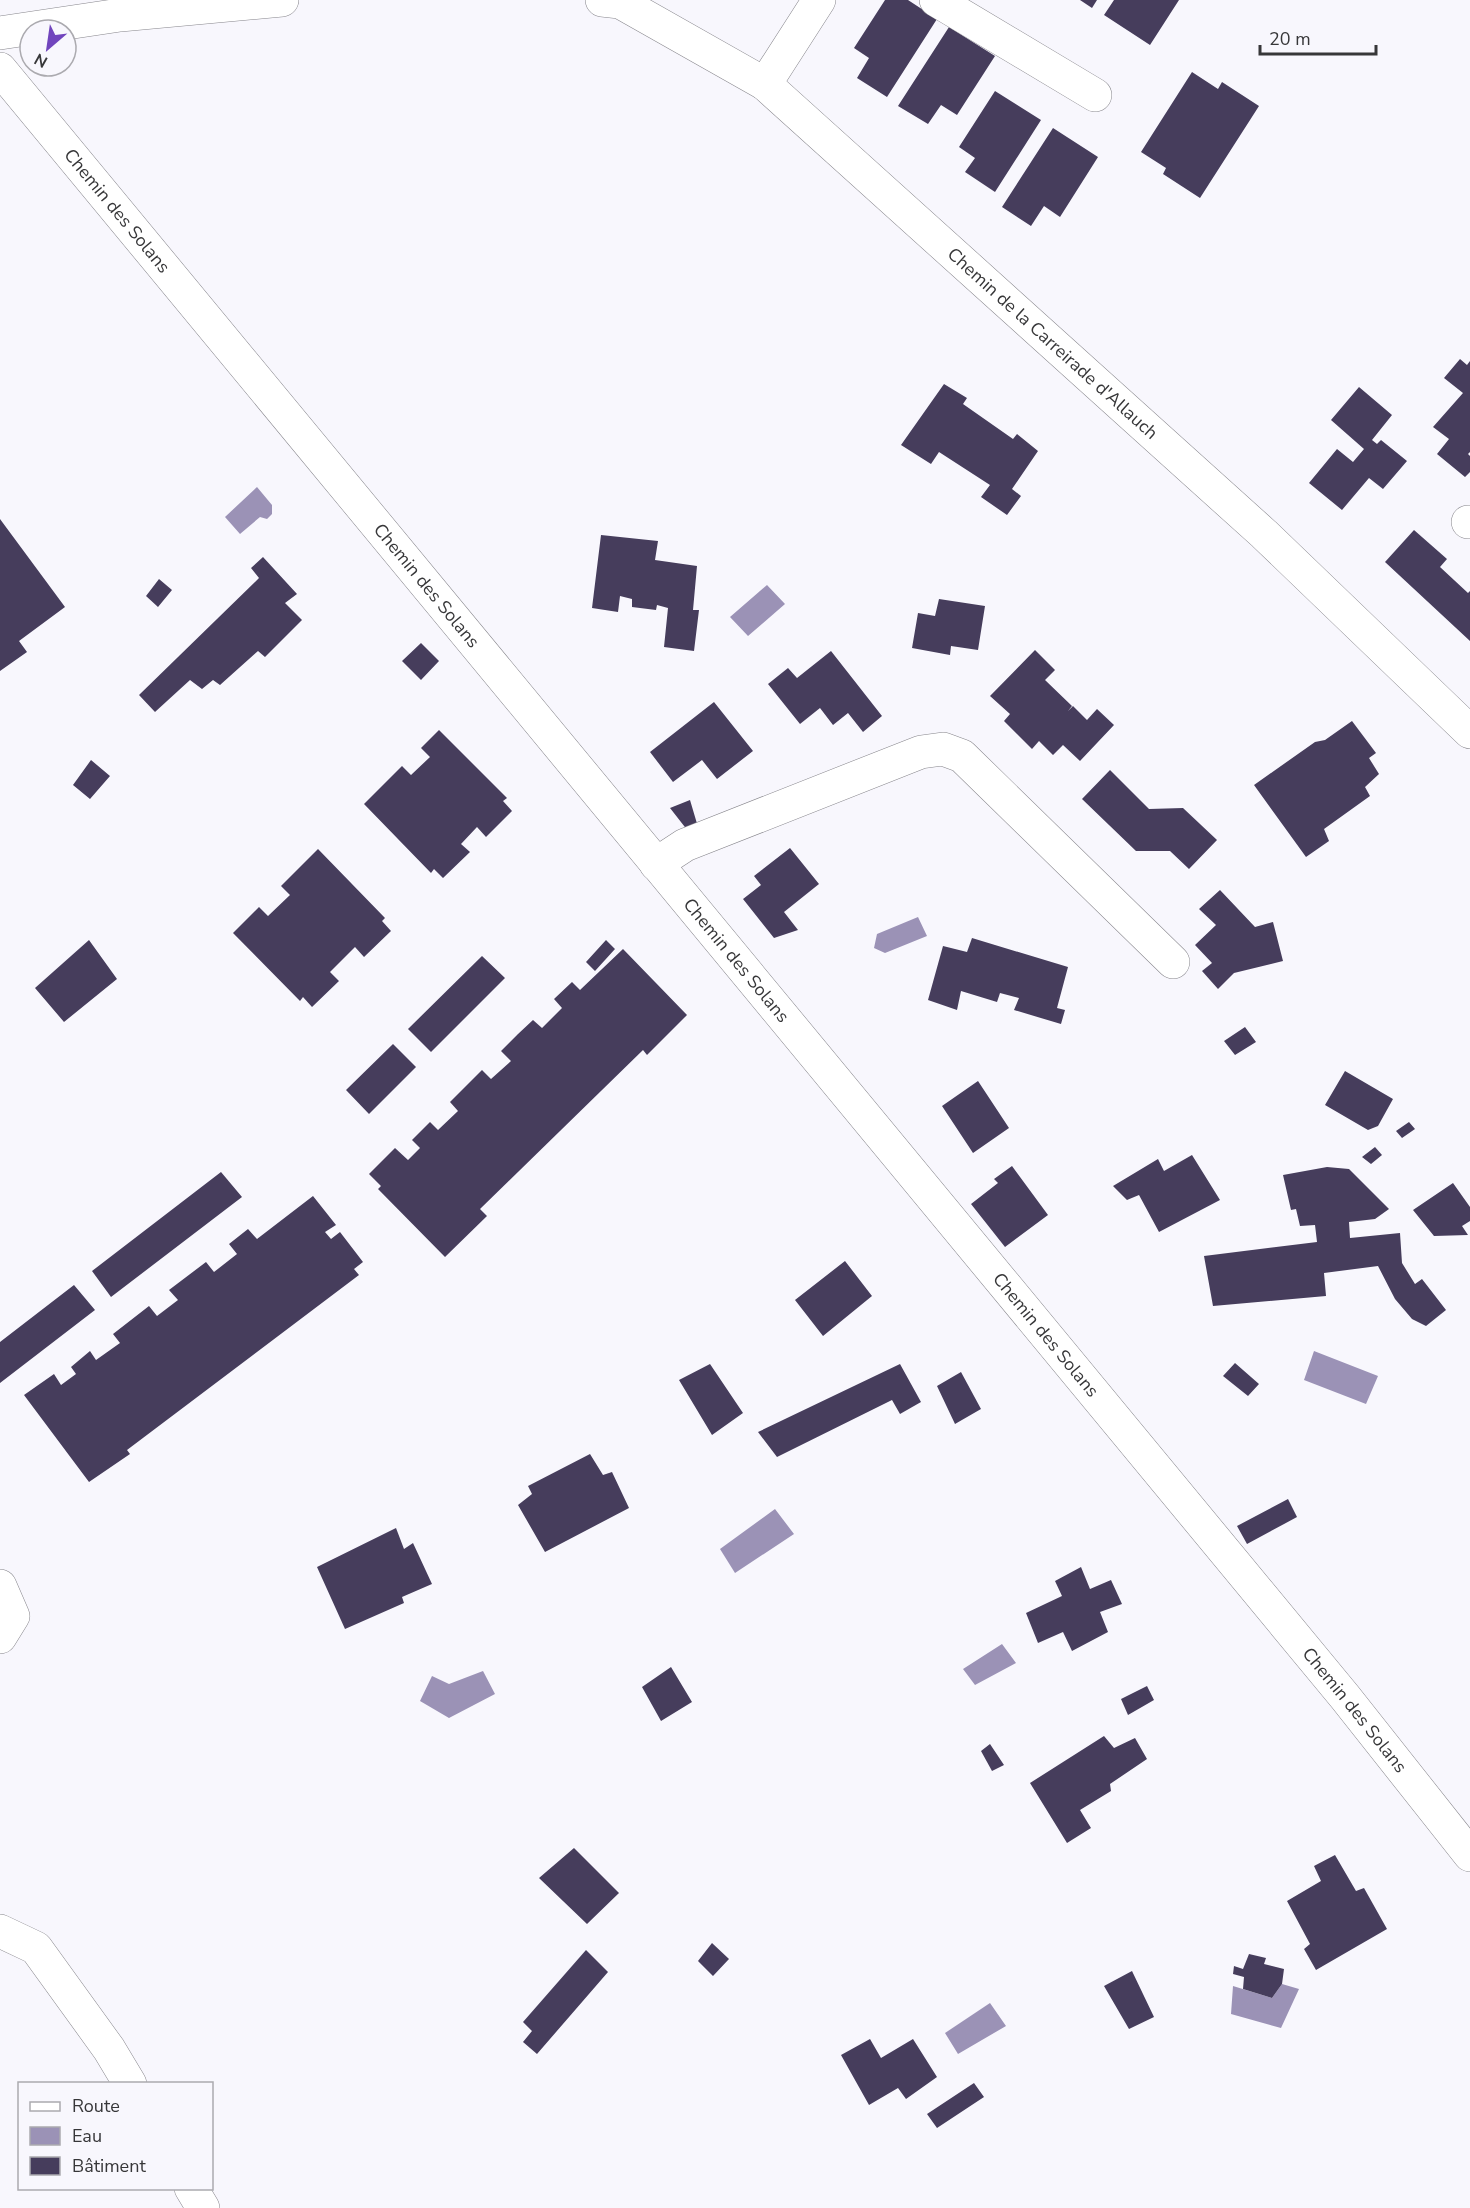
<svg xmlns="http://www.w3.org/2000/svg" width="1470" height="2208" viewBox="0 0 1470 2208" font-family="'Nunito Sans',sans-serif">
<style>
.water{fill:#9b92b6}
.building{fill:#463d5c}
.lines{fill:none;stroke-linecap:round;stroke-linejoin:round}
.minor-casing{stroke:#87868c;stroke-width:34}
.minor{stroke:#fff;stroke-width:33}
.labels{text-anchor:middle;stroke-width:6;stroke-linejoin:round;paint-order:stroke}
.street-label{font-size:18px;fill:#373739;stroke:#f8f7fd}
</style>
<rect width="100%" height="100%" fill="#f8f7fd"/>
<!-- water -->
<path class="water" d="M257,487L272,505V514L267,519L260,517L240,534L225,517Z
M767,585L785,604L748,636L730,617Z
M918,917L927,936L885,953L874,948L877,934Z
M1314,1351L1378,1376L1366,1404L1304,1380Z
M775,1509L794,1534L735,1573L720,1549Z
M1002,1644L1016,1663L975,1685L963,1669Z
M483,1671L495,1694L449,1718L420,1701L432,1676L449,1684Z
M1282,1984L1299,1989L1281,2028L1231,2014L1233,1986L1272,1998Z
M990,2003L1006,2026L958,2054L945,2033Z"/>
<!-- building -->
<path class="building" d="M885,0H908L937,19L887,97L857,78L869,58L854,48Z
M1080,0H1097L1092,8Z
M1114,0H1179L1150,45L1104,15Z
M949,27L995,56L957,115L941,105L928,124L898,106Z
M1192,72L1218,89L1222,82L1259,106L1200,198L1163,174L1166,168L1141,152Z
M995,91L1041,120L995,192L965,172L975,158L959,147Z
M1053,128L1098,157L1060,217L1044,206L1031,226L1002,207Z
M1460,359L1467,365L1470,361V452L1468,454L1470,456V472L1465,477L1437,454L1449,439L1433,427L1463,393L1444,378Z
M944,384L967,398L963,404L1013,439L1017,434L1038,451L1012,489L1021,496L1007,515L981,497L990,485L939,452L931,464L901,445Z
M1359,387L1392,415L1372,440L1377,444L1381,440L1407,461L1383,489L1369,478L1342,510L1309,483L1337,449L1353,462L1364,449L1331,420Z
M0,519L65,607L19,641L27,652L0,671Z
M1414,530L1447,559L1440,567L1468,593L1470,591V641L1385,562Z
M601,535L658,541L655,560L697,566L693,610H699L694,651L664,647L668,608L657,605L656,610L632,607V599L620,596L618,612L592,608Z
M263,557L297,594L285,603L302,620L265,657L258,651L220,685L213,680L202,689L190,680L155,712L139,695L259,578L251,568Z
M159,579L172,590L158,607L146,596Z
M939,599L985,606L978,650L951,646L950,655L912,648L918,613L935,616Z
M421,643L439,661L421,680L402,661Z
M1035,650L1055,670L1045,680L1072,706L1068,711L1073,706L1087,720L1097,709L1114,725L1080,761L1063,745L1053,755L1039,741L1032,749L1004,721L1010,714L990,696Z
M831,651L882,716L863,732L848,713L833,725L820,708L800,724L768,684L788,668L797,678Z
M714,702L753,751L717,779L702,760L673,782L650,752Z
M1352,721L1376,753L1369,758L1379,774L1365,787L1370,796L1324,829L1329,841L1306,857L1254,785L1315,742L1325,740Z
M439,730L507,798L503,801L512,811L486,837L477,827L461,844L470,852L443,878L434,869L431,873L364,804L402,766L411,775L430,757L421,748Z
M91,760L110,776L90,799L73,785Z
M1110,770L1149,809L1183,808L1217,840L1189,869L1170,851H1136L1082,799Z
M690,800L698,827L688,831L670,808Z
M790,848L819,884L784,912L798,930L774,938L743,899L761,885L754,876Z
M318,849L385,918L382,921L391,931L364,957L355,947L330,972L339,981L312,1007L303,997L300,1001L233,933L259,907L268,916L290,895L281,886Z
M1220,890L1255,927L1273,922L1283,961L1234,973L1218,989L1202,971L1212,963L1195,945L1216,925L1199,909Z
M972,938L1068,967L1057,1008L1065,1010L1061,1024L1014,1010L1019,998L1000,993L997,1002L961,991L957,1010L928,1000L943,946L967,952Z
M89,940L117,979L64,1022L35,988Z
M606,940L615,949L595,971L586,962Z
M623,949L687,1015L647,1055L643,1050L480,1209L487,1216L445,1257L378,1189L381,1186L369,1174L395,1148L408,1160L420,1148L412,1140L430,1122L438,1130L458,1111L450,1102L482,1070L491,1079L511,1061L501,1051L518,1034L533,1020L542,1028L562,1008L554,999L572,982L580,990Z
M482,956L505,978L431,1052L408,1029Z
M1245,1027L1256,1042L1235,1055L1224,1041Z
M393,1044L416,1067L369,1114L346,1090Z
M1345,1071L1393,1099L1378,1126L1368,1130L1325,1105Z
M978,1081L1009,1128L973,1153L942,1106Z
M1409,1122L1415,1129L1402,1138L1396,1131Z
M1375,1147L1382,1155L1371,1164L1362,1157Z
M1192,1155L1220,1200L1159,1232L1139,1195L1127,1200L1113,1186L1158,1159L1164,1171Z
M1012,1166L1048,1215L1005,1247L971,1204L998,1183L994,1179Z
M1327,1167L1349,1169L1389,1209L1375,1219L1349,1222L1350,1238L1400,1233L1402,1263L1415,1284L1422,1279L1446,1310L1426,1326L1412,1319L1395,1299L1378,1266L1324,1273L1326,1296L1213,1306L1204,1256L1317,1242L1315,1225L1300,1226L1296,1209L1291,1210L1283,1175Z
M221,1172L242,1197L111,1297L92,1271Z
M1453,1183L1470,1207V1221L1462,1226L1468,1235L1434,1236L1413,1210Z
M313,1196L336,1225L325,1232L331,1239L340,1232L363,1262L354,1269L359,1275L127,1450L130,1454L89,1482L24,1395L54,1374L61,1385L76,1374L71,1367L90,1351L96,1360L120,1343L113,1334L149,1306L157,1316L178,1300L169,1290L206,1262L214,1272L237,1254L229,1244L248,1229L257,1239Z
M845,1261L872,1296L823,1336L795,1300Z
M74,1285L95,1310L0,1383V1342Z
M1235,1363L1259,1384L1248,1396L1223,1376Z
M710,1364L743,1413L712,1435L679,1380Z
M900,1364L921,1402L900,1414L892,1400L777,1457L758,1432Z
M961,1372L981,1409L955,1424L937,1386Z
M590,1454L603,1475L612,1472L629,1508L545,1552L518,1505L532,1494L528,1486Z
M1288,1499L1297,1517L1247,1544L1237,1526Z
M396,1528L404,1549L413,1543L432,1584L402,1597L404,1603L345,1629L317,1567Z
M1081,1567L1090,1589L1111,1580L1122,1604L1100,1612L1108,1632L1072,1651L1063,1632L1038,1643L1026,1613L1062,1596L1055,1581Z
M671,1667L692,1702L661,1721L642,1687Z
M1147,1686L1154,1700L1128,1715L1121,1699Z
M1104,1736L1114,1748L1135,1738L1147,1759L1110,1784L1111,1791L1080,1810L1091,1828L1067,1843L1030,1783Z
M990,1744L1004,1765L992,1771L981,1751Z
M574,1848L619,1893L587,1924L539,1878Z
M1335,1855L1356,1891L1364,1888L1387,1929L1316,1970L1304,1949L1310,1944L1287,1901L1321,1881L1314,1866Z
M712,1943L729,1959L713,1976L698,1961Z
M586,1950L608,1972L537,2054L523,2042L532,2031L523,2022Z
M1249,1954L1266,1958L1264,1964L1284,1969L1282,1984L1272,1998L1243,1989L1244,1977L1233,1974L1234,1966L1243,1969Z
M1132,1971L1154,2017L1129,2029L1104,1986Z
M870,2039L881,2058L913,2039L937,2077L906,2099L898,2088L869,2105L841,2055Z
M974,2083L984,2097L937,2128L927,2114Z"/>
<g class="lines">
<!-- minor casing -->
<g class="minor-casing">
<g id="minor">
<path id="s1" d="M602,0L620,2L765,84L1264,534L1470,732"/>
<path d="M936,0L1095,95"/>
<path d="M0,33L120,15L282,0"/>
<path id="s2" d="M0,69L1345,1697L1470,1855"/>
<path d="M765,84L819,0"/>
<path d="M1468,522H1470"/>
<path d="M656,864L685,845L921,752L943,749L962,756L1173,962"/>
<path d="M0,1586L13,1616L0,1637"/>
<path d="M0,1931L36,1948L109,2049L130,2084"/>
<path d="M191,2188L203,2208"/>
</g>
</g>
<!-- minor -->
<use href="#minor" class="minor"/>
</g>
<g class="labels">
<!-- street labels -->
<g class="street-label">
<text dy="6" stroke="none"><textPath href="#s2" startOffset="184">Chemin des Solans</textPath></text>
<text dy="6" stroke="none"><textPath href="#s1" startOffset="572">Chemin de la Carreirade d'Allauch</textPath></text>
<text dy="6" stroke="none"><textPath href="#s2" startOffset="670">Chemin des Solans</textPath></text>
<text dy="6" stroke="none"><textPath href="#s2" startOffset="1156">Chemin des Solans</textPath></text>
<text dy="6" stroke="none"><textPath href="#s2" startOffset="1642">Chemin des Solans</textPath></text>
<text dy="6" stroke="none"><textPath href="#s2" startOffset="2128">Chemin des Solans</textPath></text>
</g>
</g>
<!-- legend -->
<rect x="18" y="2082" width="195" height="108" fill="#f8f7fd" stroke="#abaaaf" stroke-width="1.5"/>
<rect x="30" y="2102" width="30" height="9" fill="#ffffff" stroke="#abaaaf" stroke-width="1.5"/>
<text x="72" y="2112" font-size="18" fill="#373739">Route</text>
<rect x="30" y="2127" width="30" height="18" fill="#9b92b6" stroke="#abaaaf" stroke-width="1.5"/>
<text x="72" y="2142" font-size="18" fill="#373739">Eau</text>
<rect x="30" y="2157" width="30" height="18" fill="#463d5c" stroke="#abaaaf" stroke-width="1.5"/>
<text x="72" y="2172" font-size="18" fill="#373739">Bâtiment</text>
<!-- north arrow -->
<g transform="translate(48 48) rotate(209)"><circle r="28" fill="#f8f7fd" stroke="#abaaaf" stroke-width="1.5"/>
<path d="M0-4.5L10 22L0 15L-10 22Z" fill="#7145bd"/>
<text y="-9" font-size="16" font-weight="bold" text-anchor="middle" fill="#373739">N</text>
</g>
<!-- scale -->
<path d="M1260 45v9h116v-9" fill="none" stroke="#373739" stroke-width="3"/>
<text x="1269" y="45" font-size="18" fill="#373739" stroke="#f8f7fd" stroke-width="4.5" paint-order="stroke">20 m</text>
</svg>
